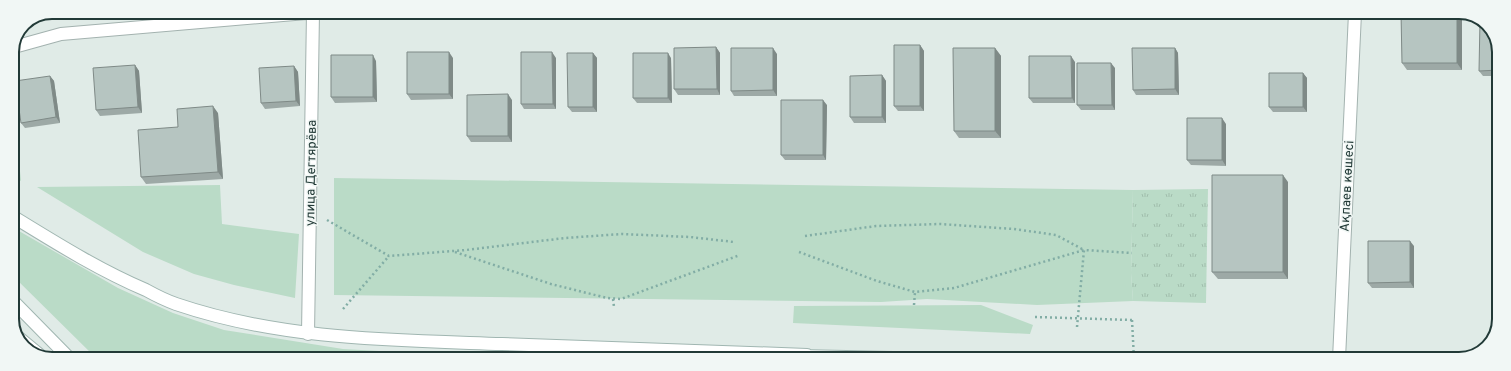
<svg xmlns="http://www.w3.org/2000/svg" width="1511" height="371" viewBox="0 0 1511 371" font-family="Overpass,sans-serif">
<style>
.grass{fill:#badbc7}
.park{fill:url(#park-tufts)}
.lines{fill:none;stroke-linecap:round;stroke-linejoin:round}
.minor-casing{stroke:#a3b2af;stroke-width:14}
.secondary-casing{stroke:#a0b6b1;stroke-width:14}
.path{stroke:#82ada5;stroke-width:2.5;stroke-dasharray:2 3;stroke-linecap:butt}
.minor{stroke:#fff;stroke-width:12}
.secondary{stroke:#fff;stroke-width:12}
.path-bridge{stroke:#82ada5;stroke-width:2.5;stroke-dasharray:2 3;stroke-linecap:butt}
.wall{fill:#9da9a6}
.shaded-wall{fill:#7f8a87}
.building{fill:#b6c5c1;stroke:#7f8a87}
.labels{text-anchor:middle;stroke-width:3;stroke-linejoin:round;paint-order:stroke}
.street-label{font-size:13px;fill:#223a37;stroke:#f1f7f5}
.rim{fill:none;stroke:#223a37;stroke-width:2}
</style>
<defs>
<pattern id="park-tufts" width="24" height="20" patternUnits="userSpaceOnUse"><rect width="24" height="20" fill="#badbc7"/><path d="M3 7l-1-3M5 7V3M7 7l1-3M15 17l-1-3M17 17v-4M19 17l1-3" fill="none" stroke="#a0bdac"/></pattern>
</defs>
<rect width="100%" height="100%" fill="#e0ebe7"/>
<!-- grass -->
<path class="grass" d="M12,94L21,181L12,175Z
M334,178L1133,190L1131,273L1133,301L1037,305L927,299L881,302L334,295Z
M220,185L222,224L299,234L295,298L234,285L194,274L143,252L37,187Z
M12,227L118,288L173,313L224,330L343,349L451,355L440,358H96L12,275Z
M981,305L1033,325L1030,334L793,323L794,306Z"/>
<!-- park -->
<path class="park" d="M1208,189L1206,303L1133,301L1131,273L1133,190Z"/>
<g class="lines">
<!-- minor casing -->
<g class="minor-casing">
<path id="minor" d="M14,47L61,34L318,12
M308,334L313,12
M1339,359L1355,13"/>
</g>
<!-- secondary casing -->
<g class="secondary-casing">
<path id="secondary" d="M12,216C56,243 99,270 146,290C155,295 165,300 176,304C282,340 391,340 502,344C604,348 706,352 807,355
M12,300L69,358
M19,338L42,357
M799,356L940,359"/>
</g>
<!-- path -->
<path class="path" d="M327,220L389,256L466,250L565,238L622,234L690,237L734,242
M805,236L876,226L940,224L1014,229L1056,235L1084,250
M455,252L551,284L607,298L621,299L740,255
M799,252L877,281L915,292L954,288L1084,250
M613,299L614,307
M914,305L915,292
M343,309L389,256
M1132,320L1134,359
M1077,327L1084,250L1132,253"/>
<!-- minor -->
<use href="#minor" class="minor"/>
<!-- secondary -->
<use href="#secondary" class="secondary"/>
<!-- path-bridge -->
<path class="path-bridge" d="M1035,317L1132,320"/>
</g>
<!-- wall -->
<path class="wall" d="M1401,13H1460L1462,15V70H1407L1402,63Z
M920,45L924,51V111H898L894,106Z
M716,47L720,53V95H678L674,89Z
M1499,47V76H1483L1479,71Z
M995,48L1001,56V138H959L954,131Z
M1175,48L1178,53L1179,95H1136L1133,90Z
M593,53L597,58V112H572L568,107Z
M777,54V96H734L731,91Z
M453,58V99L411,100L407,94Z
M556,58V109H524L521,104Z
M671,58L672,103H637L633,98Z
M376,61L377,102L335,103L331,97Z
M1075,62V103H1033L1029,98Z
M135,65L139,71L142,113L100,116L96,110Z
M294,66L298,72L300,106L265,109L261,103Z
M1115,68V110H1081L1077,105Z
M1303,73L1307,78V112H1273L1269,107Z
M882,75L886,81V123H854L850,117Z
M50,76L54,81L60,123L25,128L21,123Z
M512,100V142H471L467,136Z
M827,105L826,160H785L781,155Z
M218,113L223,179L146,184L141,177L178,127Z
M1226,124V166L1191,165L1187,160Z
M1288,182V279H1218L1212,272Z
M1498,245V309L1493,302Z
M1414,246V288H1372L1368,283Z"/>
<!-- shaded-wall -->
<path class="shaded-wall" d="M1457,13H1460L1462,15V70L1457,63Z
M920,45L924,51V111L920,106Z
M716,47L720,53V95L717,89Z
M773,48L777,54V96L773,90Z
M995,48L1001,56V138L995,131Z
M1175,48L1178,53L1179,95L1175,89Z
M449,52L453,58V99L449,94Z
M552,52L556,58V109L553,104Z
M593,53L597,58V112L593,107Z
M668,53L671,58L672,103L668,98Z
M373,55L376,61L377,102L373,97Z
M1071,56L1075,62V103L1072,98Z
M1111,63L1115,68V110L1112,105Z
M135,65L139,71L142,113L138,107Z
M294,66L298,72L300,106L296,101Z
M1303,73L1307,78V112L1303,107Z
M882,75L886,81V123L882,117Z
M50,76L54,81L60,123L56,117Z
M508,94L512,100V142L508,136Z
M823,100L827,105L826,160L823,155Z
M213,106L218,113L223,179L218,172Z
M1222,118L1226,124V166L1222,160Z
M1283,175L1288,182V279L1283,272Z
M1410,241L1414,246V288L1410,282Z"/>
<!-- building -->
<path class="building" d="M1401,13H1457V63H1402Z
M1480,20L1489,26L1499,47V70L1479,71Z
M894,45H920V106H894Z
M716,47L717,89H674V48Z
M731,48H773V90L731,91Z
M953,48H995V131H954Z
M1132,48H1175V89L1133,90Z
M407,52H449V94H407Z
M521,52H552L553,104H521Z
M567,53H593V107H568Z
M633,53H668V98H633Z
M331,55H373V97H331Z
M1029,56H1071L1072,98H1029Z
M1077,63H1111L1112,105H1077Z
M135,65L138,107L96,110L93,68Z
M294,66L296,101L261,103L259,68Z
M1269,73H1303V107H1269Z
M882,75V117H850V76Z
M50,76L56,117L21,123L15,81Z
M508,94V136H467V95Z
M781,100H823V155H781Z
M213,106L218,172L141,177L138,130L178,127L177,109Z
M1187,118H1222V160H1187Z
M1212,175H1283V272H1212Z
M1368,241H1410V282L1368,283Z
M1493,245H1498V302H1493Z"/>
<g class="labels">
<!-- street labels -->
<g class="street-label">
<text transform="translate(310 173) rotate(-89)" y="5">улица Дегтярёва</text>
<text transform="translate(1346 186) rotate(-87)" y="5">Ақпаев көшесі</text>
</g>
</g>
<!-- crop -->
<path d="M0 0H1511V371H0ZM52 19H1459A33 33 0 0 1 1492 52V319A33 33 0 0 1 1459 352H52A33 33 0 0 1 19 319V52A33 33 0 0 1 52 19Z" fill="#f1f7f5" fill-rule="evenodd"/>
<path class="rim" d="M52 19H1459A33 33 0 0 1 1492 52V319A33 33 0 0 1 1459 352H52A33 33 0 0 1 19 319V52A33 33 0 0 1 52 19Z"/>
</svg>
